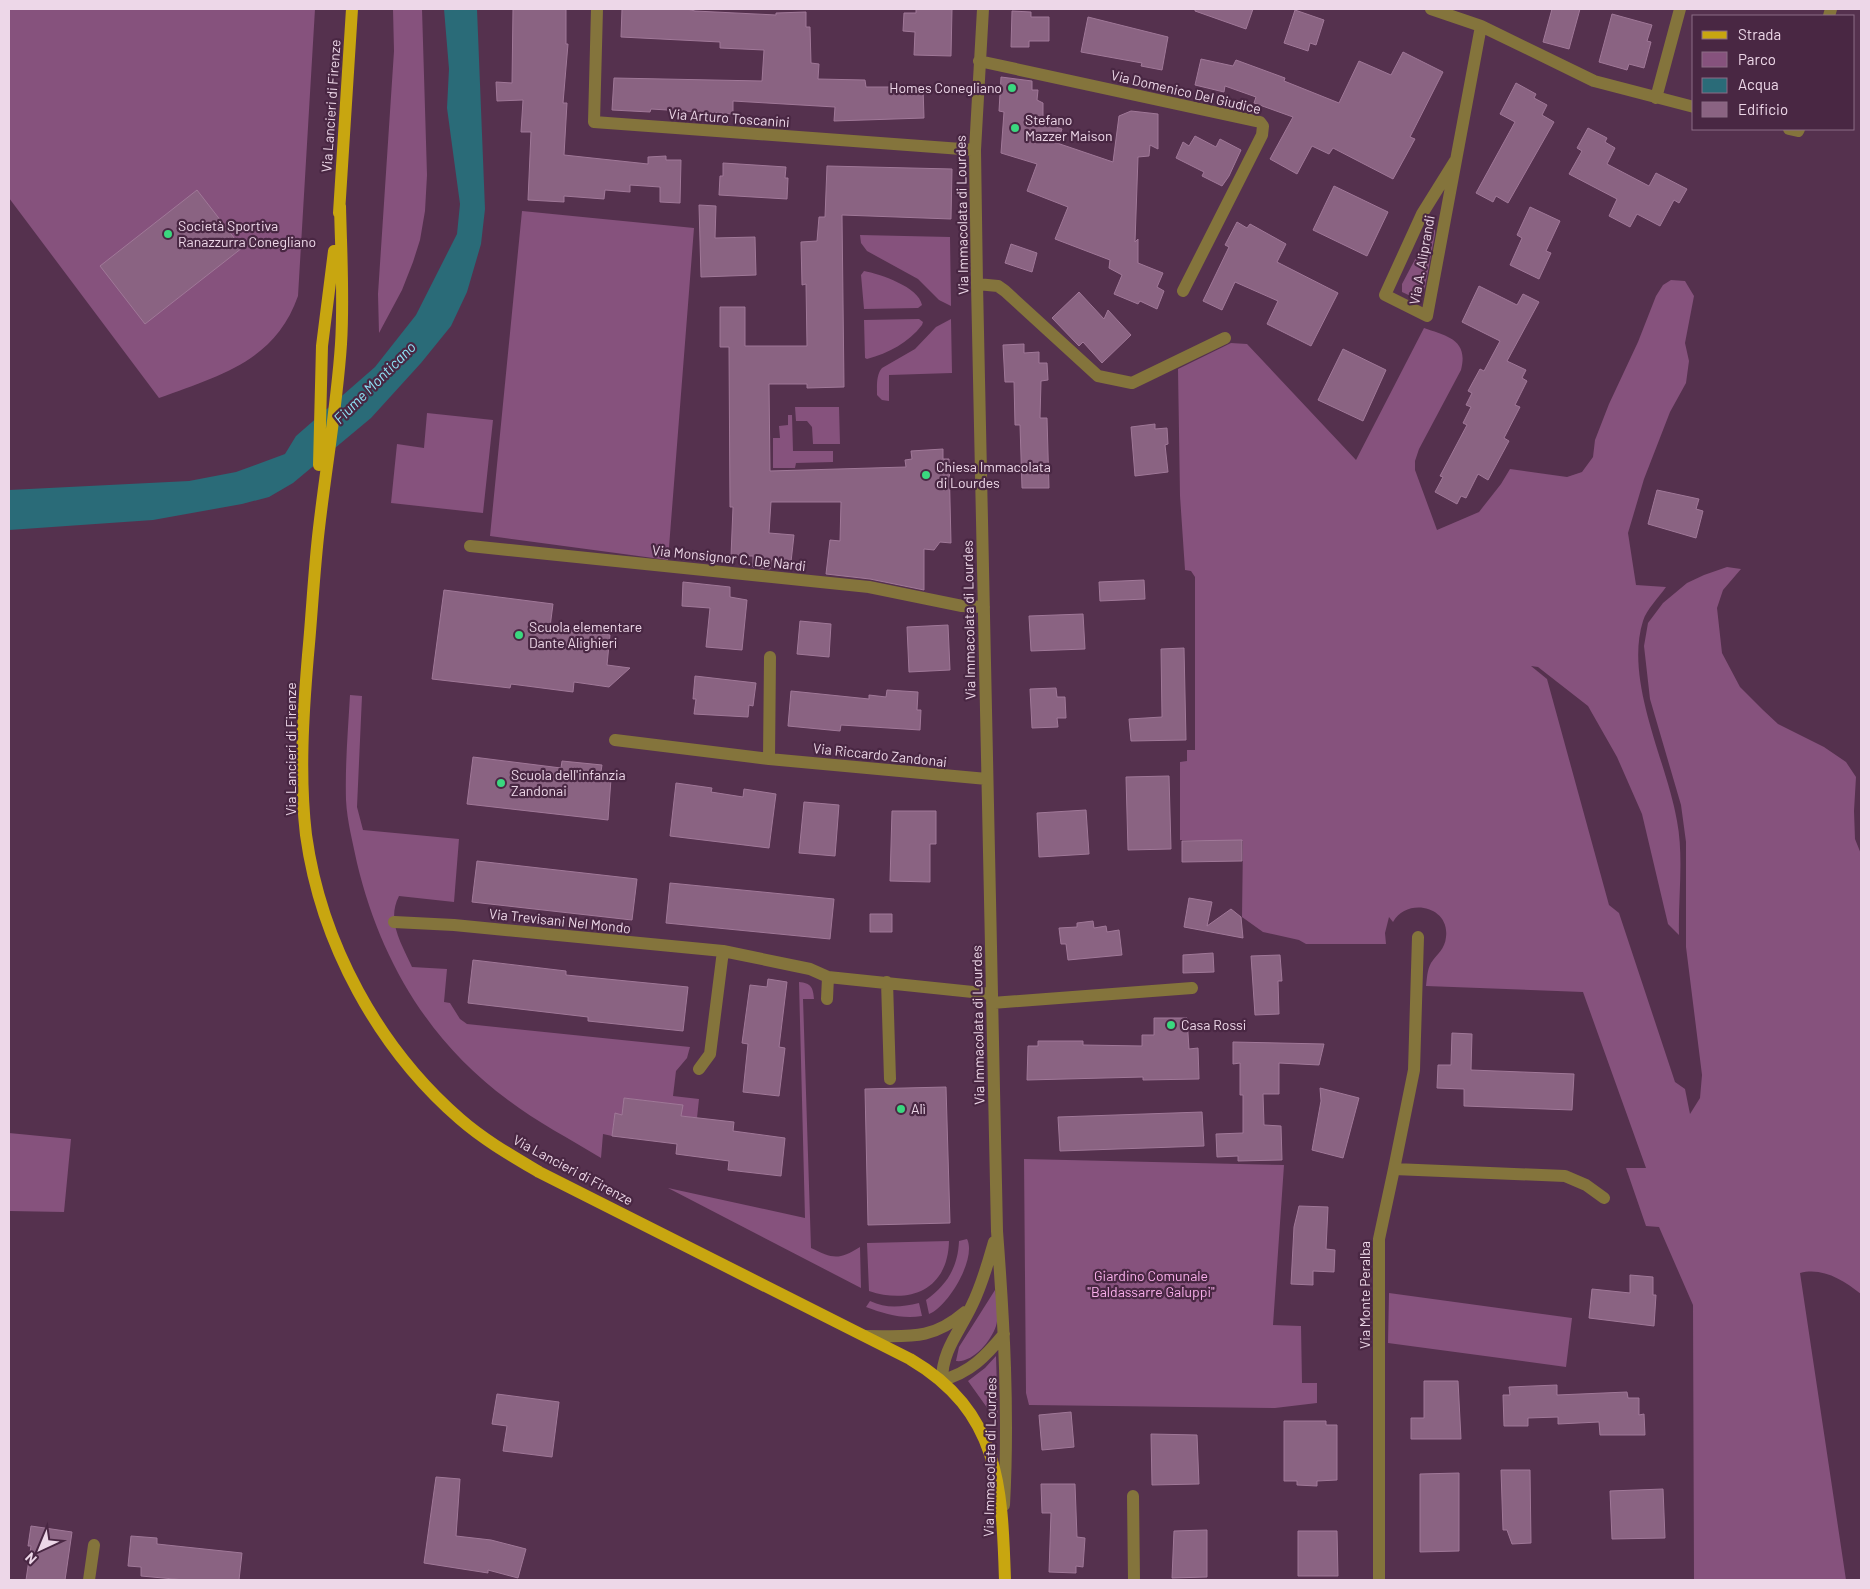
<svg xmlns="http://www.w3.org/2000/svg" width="1870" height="1589" viewBox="0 0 1870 1589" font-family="Barlow,sans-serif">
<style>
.green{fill:#86527d}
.water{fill:#2a6b78}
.building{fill:#8a6382;stroke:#a07898}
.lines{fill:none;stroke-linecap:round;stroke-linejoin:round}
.minor{stroke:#84743c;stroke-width:12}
.major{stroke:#c8a610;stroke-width:12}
.poi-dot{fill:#3ad77f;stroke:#492743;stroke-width:2}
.labels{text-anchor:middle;stroke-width:4.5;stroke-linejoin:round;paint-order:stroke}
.poi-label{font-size:14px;fill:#edd7e8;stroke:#492743;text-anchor:start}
.street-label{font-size:14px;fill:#edd7e8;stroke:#492743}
.park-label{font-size:14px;fill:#f9afeb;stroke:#492743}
.water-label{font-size:15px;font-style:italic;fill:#8fe4f7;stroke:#492743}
</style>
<rect width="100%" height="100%" fill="#55314e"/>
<!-- green -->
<path class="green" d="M9,9H315L298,296C275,362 218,376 159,398L9,198Z
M393,9H422L427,175L425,211L420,240L413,262L402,290L379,333L378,294L394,51Z
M522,211L694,228L668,560L490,536Z
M1431,229H1435V234L1425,287L1422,294L1415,298L1402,292V284Z
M860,235L950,237L951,306L939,300L918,279L867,251L861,243Z
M864,271C880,274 919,287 922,305L918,308L864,309L861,275Z
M1671,280L1685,281L1694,296L1685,343L1689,361L1686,383L1670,412L1644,479L1628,533L1636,585L1666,587C1659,597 1646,610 1643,621C1624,681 1667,762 1677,821C1684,858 1678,897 1679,935L1668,924L1642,814L1617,757L1588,706L1538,667L1531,666L1547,679L1609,905L1619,913L1675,1082L1685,1089L1690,1114L1700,1098L1702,1075L1686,947V842L1681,805L1650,699L1644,646L1648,623L1663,603L1687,583L1704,575L1727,567L1741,569L1723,590L1717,608L1722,653L1740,687L1763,710L1778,724L1824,747L1846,762L1856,777L1854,811L1855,839L1861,854V1294C1843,1280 1823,1267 1800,1273L1846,1580H1694L1693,1305L1659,1227L1646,1226L1626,1168H1646L1583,992L1426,986C1427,979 1427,970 1431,963C1437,954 1445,949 1446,937C1450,906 1407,897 1393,922L1389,917L1385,933L1386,944H1306L1299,940L1263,932L1242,917L1243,841L1180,840V762L1187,761V750H1195V577L1191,571L1185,570L1180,496L1178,369L1231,343L1247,344L1356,460L1424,328C1446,336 1469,339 1461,370L1419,449L1415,461V470L1437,530L1479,512L1501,484L1510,469L1567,477L1582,472L1593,457L1595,440L1609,404L1638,342L1656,296L1663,285Z
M919,319L923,322L922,325C908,343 889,353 867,359L865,358L864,320Z
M951,319L952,373L889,375V401L882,400L877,395C877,386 876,375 882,368L915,349L936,327Z
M795,407H839L840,444H813L812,427L807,421H796Z
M427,413L493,420L483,513L391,503L397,444L424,448Z
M788,415H792L793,451H833V462L796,463L795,468H773V438H780L779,426L788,425Z
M350,695L362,696L357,807L363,830L459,839L454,902L399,896C386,921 402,944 412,967L447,969L444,1002L450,1003L460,1019L467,1024L690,1047L687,1058L676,1071L673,1096L699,1099L697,1118L681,1116L682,1105L624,1098L622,1115L615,1114L612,1136L603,1134L601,1158C570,1139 537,1122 508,1100C428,1041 380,959 357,863C353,843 347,821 346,800C345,765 348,730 350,695Z
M799,982C811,983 813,987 814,999H803L811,1248C832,1258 838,1261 860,1247L861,1288L668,1188L805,1218Z
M9,1133L71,1139L64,1212L9,1211Z
M1024,1159L1284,1165L1273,1325L1301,1326L1302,1383H1317V1403L1275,1408L1029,1405L1026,1393Z
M967,1239C977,1258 948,1307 929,1314L926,1300C947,1285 958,1267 959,1241Z
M949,1241C948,1289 911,1305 869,1291L867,1243Z
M995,1290C997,1300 999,1317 996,1326C991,1341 973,1363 956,1361L959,1347Z
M1389,1293L1572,1318L1566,1367L1388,1343Z
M870,1301C887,1309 901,1307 919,1303L922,1316C901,1319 885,1314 866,1307Z
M996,1356L998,1423L968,1381L985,1368Z"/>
<!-- water -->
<path class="water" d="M444,9H477L485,209L481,244L467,292L451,326L421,363L371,418L293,483L269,497L242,504L153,520L9,530V490L189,481L236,472L285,454L296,436L375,367L416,315L457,234L460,204L447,108L449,69Z"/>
<!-- building -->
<path class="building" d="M513,9H566V44H568L563,103H567L564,155L648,164V157L666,156V160H681L680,203L660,202V187L630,185V192L605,190L604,199L564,196V202L528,200L531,132H521L523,100L497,101L496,82L512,83Z
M622,9H687L695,11L776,15V13L806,12V27H810L811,63L819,64L818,79L865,80L866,87H923L924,118L834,121L835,107L733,101V114L651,109L650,112L612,110L614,78L762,81L764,50L720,48V42L621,37Z
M916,9H952L951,56L914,55L915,32L903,31L904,13H916Z
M1195,9H1253L1246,29L1195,11Z
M1552,9H1580L1569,49L1543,42Z
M1295,10L1324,20L1316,45L1310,43L1308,51L1284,43Z
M1012,11L1031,12V17H1049V41H1029V47H1011Z
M1612,14L1652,25L1647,41L1651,42L1644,68L1629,64L1627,70L1599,62Z
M1088,17L1168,37L1162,70L1141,66L1142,63L1081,52Z
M1403,52L1443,72L1410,137L1415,139L1393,179L1333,148L1329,154L1312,146L1297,174L1270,159L1293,117L1254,103L1256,97L1225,86L1224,92L1195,85L1201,59L1233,66L1236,60L1285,78L1284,81L1339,103L1359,61L1391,75Z
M1001,77L1032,81V90H1038L1037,100L1043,103V122L1062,129L1057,143L1113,162L1119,116L1131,111L1158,114V149L1150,145L1149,156L1138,157L1135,242L1138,239V263L1163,273L1157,287L1164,291L1157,309L1140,301L1138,304L1114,294L1122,275L1109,268L1110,260L1055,239L1068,207L1027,191L1037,164L1001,153L1004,112L999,111Z
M1516,83L1536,94L1534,98L1547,105L1542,115L1554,122L1508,203L1496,196L1493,202L1476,193L1515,122L1500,114Z
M1588,128L1607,138L1605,142L1615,148L1607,164L1649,186L1656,173L1687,189L1679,203L1674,200L1660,226L1637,214L1630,227L1609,216L1617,199L1569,174L1582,151L1577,148Z
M1195,136L1216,147L1220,139L1241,150L1229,176L1222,186L1202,176L1204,172L1176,158L1183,142L1189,146Z
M723,163L786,167L785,178H788L787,199L719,195L720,176H723Z
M827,166L952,169L951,219L842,215L844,387L807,388V384H769L770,471L906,467L905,460L912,459L911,451L943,449V459H949L951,543L940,542L934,550L924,549V590L870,579L826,574L830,540L840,541L841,502H771L769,533L794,535L791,562L772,559L770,569L753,567V556H731L733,507H730L729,347H720V307H745V346H807L806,284L802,285L801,242L817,241L819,217H825Z
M1334,186L1388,212L1367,256L1313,230Z
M197,190L242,248L145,324L100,266Z
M699,205L716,206L715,238L755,237L756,275L701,277Z
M1530,207L1560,221L1546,251L1551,253L1539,279L1510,265L1522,238L1517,235Z
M1237,222L1247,228L1250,224L1286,244L1277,262L1338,293L1311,346L1267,324L1278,301L1235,282L1222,310L1203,301L1229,247L1225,245Z
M1011,244L1037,253L1032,272L1005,263Z
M1479,286L1517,305L1523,294L1539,302L1507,361L1526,370L1522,378L1527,381L1515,405L1520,407L1504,438L1509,441L1488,480L1478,474L1466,498L1461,496L1457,504L1435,492L1443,477L1440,476L1467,425L1463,423L1471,407L1466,405L1472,393L1468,391L1480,369L1484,371L1500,341L1462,322Z
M1079,292L1104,319L1108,310L1131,335L1102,363L1083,342L1079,346L1052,318Z
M1024,344V353L1039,352V363H1047L1048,380L1041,381L1040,418H1047L1049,488H1022L1020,425H1015L1014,382H1005L1003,345Z
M1343,349L1386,370L1363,421L1318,400Z
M1155,424V429L1167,428L1168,444L1165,445L1168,472L1135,476L1131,427Z
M1657,490L1699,499L1696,509L1703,511L1696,538L1648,524Z
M1144,580L1145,599L1100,601L1099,582Z
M683,582L730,587V597L747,600L742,650L706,647L710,608L682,606Z
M444,590L553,604L550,627L610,635L607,665L630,668L609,687L574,682L573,692L511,684L510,688L432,679Z
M1083,614L1085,649L1031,651L1029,616Z
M800,621L831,624L829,657L797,654Z
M948,625L950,670L909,672L907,627Z
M1184,648L1186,740L1131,741L1129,719L1162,717L1161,649Z
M695,676L756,683L753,706L749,705L748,717L694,714L696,699H693Z
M1056,688L1057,697H1065L1066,718H1057L1058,727L1032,728L1030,689Z
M887,690L918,692L917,710H921L920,730L841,725L840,731L788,726L791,691L869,699V695L886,697Z
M473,757L561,768L562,761L602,765L600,778L611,779L608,820L467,804Z
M1169,776L1171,849L1128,850L1126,777Z
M676,783L712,788L711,792L743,797L744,789L776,794L769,848L670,836Z
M804,802L839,805L835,856L799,853Z
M1086,810L1089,854L1039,857L1037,813Z
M892,811H936V844H930V882L890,881Z
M1242,840V861L1182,862V841Z
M477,861L637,879L632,920L472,902Z
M670,883L834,899L830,939L666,923Z
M1189,898L1212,902L1207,926L1231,909L1241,917L1243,938L1184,927Z
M870,914H892V932H870Z
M1093,921L1094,928L1106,926L1107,932L1119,930L1122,955L1068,960L1066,944H1061L1059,928L1077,927V923Z
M1213,953L1214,972L1183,973V955Z
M1280,955L1282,981H1278L1279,1014L1255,1015L1251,956Z
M473,960L566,971V975L688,987L683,1031L588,1021V1017L468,1003Z
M768,979L787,982L779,1047L785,1048L779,1096L743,1092L748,1044L742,1043L750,985L767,987Z
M1154,1018H1187L1189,1049L1198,1048L1199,1079L1143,1080V1077L1027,1080L1028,1046H1038V1041H1083V1045L1142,1046V1035H1154Z
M1452,1033L1472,1034L1471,1070L1574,1074L1572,1110L1464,1106V1089L1437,1088L1438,1065H1451Z
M1233,1042L1324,1044L1319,1065L1279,1063V1094H1263L1264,1125L1281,1126L1282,1160L1238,1161V1156L1217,1157L1216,1134L1243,1133V1095H1240V1063L1233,1064Z
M946,1087L950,1223L868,1225L865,1089Z
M1320,1088L1359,1098L1343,1158L1312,1150L1321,1101Z
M624,1098L683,1105L681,1116L734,1122L733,1131L785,1138L781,1176L728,1170L729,1161L676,1154L677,1144L612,1136L615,1113L622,1115Z
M1202,1112L1204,1146L1060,1151L1058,1117Z
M1299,1206L1328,1207L1326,1249L1335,1250L1334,1272L1313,1271V1285L1291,1284L1294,1227Z
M1630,1275L1653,1277V1295H1656L1654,1326L1589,1318L1592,1289L1630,1293Z
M1424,1381H1458L1461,1439H1411V1418H1424Z
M1557,1385V1395L1627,1392L1628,1398H1639V1415L1644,1414L1645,1435H1600L1599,1422L1558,1424V1417L1528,1418V1426H1504L1503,1395H1510L1509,1387Z
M497,1394L559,1402L552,1457L503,1451L507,1426L492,1424Z
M1071,1412L1074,1447L1042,1450L1039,1415Z
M1284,1421H1326V1425H1337V1480L1317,1481V1486L1297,1485V1481H1284Z
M1151,1434L1197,1435L1199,1484L1152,1485Z
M1501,1470H1530L1531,1543L1512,1544L1507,1530H1503Z
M1459,1473V1551L1420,1552V1474Z
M436,1477L460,1479L456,1536L491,1540L526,1549L518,1578L488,1570V1573L424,1563Z
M1041,1484H1075L1077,1537L1085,1538L1083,1567L1076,1566V1573L1049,1572L1051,1513H1042Z
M1663,1489L1665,1538L1612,1539L1610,1491Z
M31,1526L72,1532L65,1580H26L31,1546H28Z
M1207,1530V1577L1172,1578L1174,1531Z
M1298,1531H1337L1338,1576H1298Z
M131,1536L157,1538V1544L242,1553L239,1580H185L141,1576V1567L128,1566Z"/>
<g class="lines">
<!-- minor -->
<path class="minor" d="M597,9L594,122L975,150
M983,9L975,150L977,284L997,1231C1004,1323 1009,1413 1004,1505
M1431,9L1481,26L1594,81L1694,107
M1829,16L1831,9
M979,61L1260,122L1263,126L1262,135L1183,291
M1656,98L1680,9
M1789,129L1798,131L1799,129
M1455,161L1422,214L1385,295L1427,316L1481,26
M977,284L998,286L1005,291L1098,376L1132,383L1225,338
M470,546L869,587L962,606L984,607
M615,740L769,759L987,779
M769,759L770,657
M394,922L454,925L723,951L810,969L828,977L992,994
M887,982L890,1079
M827,999L828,977
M992,1003L1192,988
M699,1069L710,1054L723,951
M1394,1169L1414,1070L1418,937
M994,1242C988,1263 982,1285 972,1305C960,1331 942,1350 942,1380C970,1373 986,1356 1004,1334
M866,1336C909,1336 931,1341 965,1312
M1133,1496L1134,1580
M89,1580L94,1545
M1379,1580V1239L1394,1169L1565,1176L1586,1185L1604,1198"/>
<!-- major -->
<path class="major" d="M340,206C341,251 344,298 341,344C337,405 326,467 319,528C314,570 312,613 308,655C303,715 299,776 306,835C321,943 378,1048 460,1119C484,1140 512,1156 539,1172L910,1359C1000,1412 1002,1487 1005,1580
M339,213L352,9
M319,465L322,346L334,251"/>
</g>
<!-- markers -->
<g class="poi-dot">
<circle cx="1012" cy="88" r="5"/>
<circle cx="1015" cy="128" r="5"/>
<circle cx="168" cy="234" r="5"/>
<circle cx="926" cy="475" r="5"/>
<circle cx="519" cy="635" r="5"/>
<circle cx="501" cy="783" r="5"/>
<circle cx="1171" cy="1025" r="5"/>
<circle cx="901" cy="1109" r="5"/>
</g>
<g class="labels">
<!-- poi labels -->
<g class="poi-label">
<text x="1002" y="93" text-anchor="end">Homes Conegliano</text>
<text x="1025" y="125">Stefano<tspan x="1025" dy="16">Mazzer Maison</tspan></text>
<text x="178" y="231">Società Sportiva<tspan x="178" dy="16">Ranazzurra Conegliano</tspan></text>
<text x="936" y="472">Chiesa Immacolata<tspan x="936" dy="16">di Lourdes</tspan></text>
<text x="529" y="632">Scuola elementare<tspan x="529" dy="16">Dante Alighieri</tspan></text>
<text x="511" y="780">Scuola dell'infanzia<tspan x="511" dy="16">Zandonai</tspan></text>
<text x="1181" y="1030">Casa Rossi</text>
<text x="911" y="1114">Alì</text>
</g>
<!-- street labels -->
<g class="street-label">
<text transform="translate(1186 92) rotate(13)" y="5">Via Domenico Del Giudice</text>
<text transform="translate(331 106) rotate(-86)" y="5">Via Lancieri di Firenze</text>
<text transform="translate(729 118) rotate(4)" y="5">Via Arturo Toscanini</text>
<text transform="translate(962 215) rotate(-91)" y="5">Via Immacolata di Lourdes</text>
<text transform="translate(1422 260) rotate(-80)" y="5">Via A. Aliprandi</text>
<text transform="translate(729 558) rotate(6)" y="5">Via Monsignor C. De Nardi</text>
<text transform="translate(969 620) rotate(-91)" y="5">Via Immacolata di Lourdes</text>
<text transform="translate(291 749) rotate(-90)" y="5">Via Lancieri di Firenze</text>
<text transform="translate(880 755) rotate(6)" y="5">Via Riccardo Zandonai</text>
<text transform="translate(560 921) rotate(6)" y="5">Via Trevisani Nel Mondo</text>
<text transform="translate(978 1025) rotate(-91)" y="5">Via Immacolata di Lourdes</text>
<text transform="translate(573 1170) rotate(28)" y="5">Via Lancieri di Firenze</text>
<text transform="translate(1365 1295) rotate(-90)" y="5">Via Monte Peralba</text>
<text transform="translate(990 1457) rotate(-89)" y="5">Via Immacolata di Lourdes</text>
</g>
<!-- park labels -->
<g class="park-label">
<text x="1151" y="1281">Giardino Comunale<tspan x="1151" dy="16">"Baldassarre Galuppi"</tspan></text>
</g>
<!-- water labels -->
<g class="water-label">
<text transform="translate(375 383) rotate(-45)" y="5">Fiume Monticano</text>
</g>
</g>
<!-- border -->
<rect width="1870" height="1589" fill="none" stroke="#edd7e8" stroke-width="20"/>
<!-- legend -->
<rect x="1692" y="15" width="162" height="115" fill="#492743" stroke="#8b6d85"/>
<rect x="1702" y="31" width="25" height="8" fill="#c8a610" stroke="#8b6d85"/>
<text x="1738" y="40" font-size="15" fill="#edd7e8">Strada</text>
<rect x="1702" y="52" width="25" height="15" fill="#86527d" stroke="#8b6d85"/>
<text x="1738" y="65" font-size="15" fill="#edd7e8">Parco</text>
<rect x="1702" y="78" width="25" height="15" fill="#2a6b78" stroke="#8b6d85"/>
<text x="1738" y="90" font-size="15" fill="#edd7e8">Acqua</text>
<rect x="1702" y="102" width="25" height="15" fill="#8a6382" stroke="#8b6d85"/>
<text x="1738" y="115" font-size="15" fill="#edd7e8">Edificio</text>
<!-- north arrow -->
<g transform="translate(40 1549) rotate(224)" stroke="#492743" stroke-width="4" paint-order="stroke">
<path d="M0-4L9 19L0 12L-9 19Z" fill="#edd7e8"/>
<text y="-8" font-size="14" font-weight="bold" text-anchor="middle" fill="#edd7e8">N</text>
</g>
</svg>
